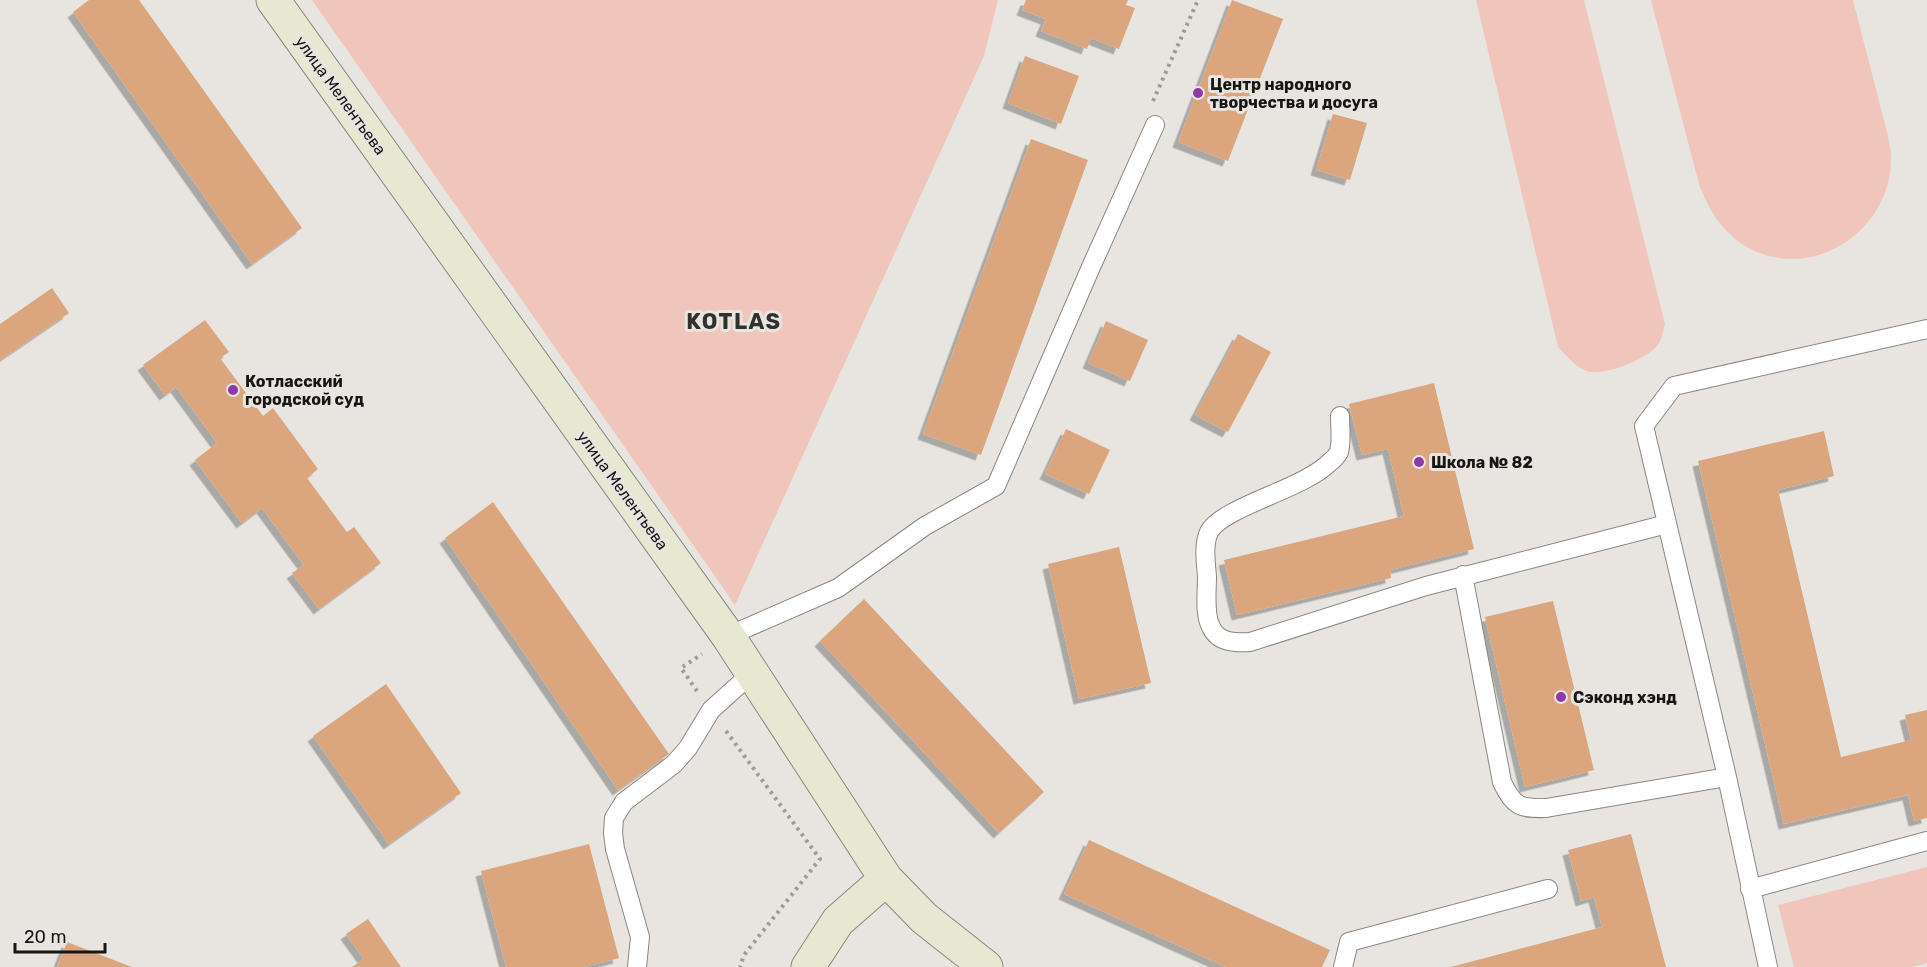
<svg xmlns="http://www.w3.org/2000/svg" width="1927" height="967" viewBox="0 0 1927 967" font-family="Rubik,sans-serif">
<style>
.green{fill:#f0c5bb}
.building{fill:#dba67e;filter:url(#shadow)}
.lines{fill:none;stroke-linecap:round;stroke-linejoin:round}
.lane-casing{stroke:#898783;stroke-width:20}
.secondary-casing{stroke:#898783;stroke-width:35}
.path{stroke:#9e9c98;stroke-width:4;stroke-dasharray:3 4.5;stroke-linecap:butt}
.lane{stroke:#fff;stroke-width:18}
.secondary{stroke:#e7e8d1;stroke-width:33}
.poi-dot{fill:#8e39a7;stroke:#e8e5e1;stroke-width:2}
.labels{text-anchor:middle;stroke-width:6;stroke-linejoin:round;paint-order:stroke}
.poi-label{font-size:16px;font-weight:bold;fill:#171614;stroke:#e8e5e1;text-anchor:start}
.street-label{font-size:16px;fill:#171614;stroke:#e8e5e1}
.district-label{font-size:22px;font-weight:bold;letter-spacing:1.5px;fill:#33312e;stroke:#e8e5e1}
</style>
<defs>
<filter id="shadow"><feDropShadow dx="-5.5" dy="5.5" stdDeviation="0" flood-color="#0004"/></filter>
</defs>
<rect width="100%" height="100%" fill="#e8e5e1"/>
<!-- green -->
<path class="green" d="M312,0H998L984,56L735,605Z
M1476,0H1584L1665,324C1663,330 1662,340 1657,346C1644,360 1612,373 1592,372C1578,371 1567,356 1558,347Z
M1651,0H1853L1888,136C1889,143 1891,151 1891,159C1891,238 1797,291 1733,237C1716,222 1707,205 1699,184Z
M1927,867V963L1912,967H1794L1778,905Z"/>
<!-- building -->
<path class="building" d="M89,0H139L302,228L252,264L73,12Z
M1026,0H1128L1126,5L1135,8L1119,49L1091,38L1087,49L1041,31L1046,19L1022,10Z
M1232,0L1283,19L1228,161L1178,142Z
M1025,56L1079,76L1061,124L1008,103Z
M1333,114L1367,123L1350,180L1316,170Z
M1031,139L1088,160L981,455L923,434Z
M52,288L69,313L0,360V324Z
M205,320L229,352L220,358L263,416L273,408L318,469L307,478L347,532L354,527L381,563L319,609L292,573L304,565L262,508L242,523L195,460L217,443L176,387L165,395L143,365Z
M1106,321L1148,340L1130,381L1088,363Z
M1238,334L1271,352L1228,432L1195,415Z
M1434,383L1474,549L1390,570L1391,578L1237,615L1224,560L1404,516L1388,449L1362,455L1349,404Z
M1066,429L1110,450L1089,494L1045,474Z
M1824,431L1834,476L1778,490L1841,757L1911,740L1905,715L1927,710V818L1914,821L1908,795L1784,824L1698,461Z
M493,502L669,754L618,790L445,538Z
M1119,547L1151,683L1079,699L1048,564Z
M864,599L1044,792L999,833L820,641Z
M1553,601L1594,770L1525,787L1485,617Z
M386,684L461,793L389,844L313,736Z
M1631,834L1666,967H1451L1602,927L1594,897L1581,901L1568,850Z
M1089,840L1330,950L1322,967H1226L1064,894Z
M589,844L619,958L584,967H506L481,871Z
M368,919L401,967H352L364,959L346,934Z
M67,942L132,967H57Z"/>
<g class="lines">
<!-- lane casing -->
<g class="lane-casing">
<path id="lane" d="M1340,416C1340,427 1342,440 1339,452C1337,456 1334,459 1330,462C1304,489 1222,507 1209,532C1203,545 1206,563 1207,577C1207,592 1204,614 1211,627C1218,643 1236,643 1250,642L1426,586L1667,524
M1463,575L1502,782C1513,806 1520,809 1546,808L1727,777
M728,636L838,588L925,526L996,486L1091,267L1155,125
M1750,889L1927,841
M637,967L640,937L615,849L613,833L614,818L624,802L674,764L688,748L711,710L752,673
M1343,967L1349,942L1548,889
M1768,967L1727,777L1644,426L1674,386L1927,329"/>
</g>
<!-- secondary casing -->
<g class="secondary-casing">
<path id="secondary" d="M273,0L728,636L886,879L924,918L986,967
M808,967L838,921L886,879"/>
</g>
<!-- path -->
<path class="path" d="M1153,101L1198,0
M697,691L681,668L702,654
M726,731L820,859L744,955L740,967"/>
<!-- lane -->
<use href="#lane" class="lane"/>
<!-- secondary -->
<use href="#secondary" class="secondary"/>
</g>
<!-- markers -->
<g class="poi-dot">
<circle cx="1198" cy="93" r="6"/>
<circle cx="233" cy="390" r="6"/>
<circle cx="1419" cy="462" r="6"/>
<circle cx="1561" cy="697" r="6"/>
</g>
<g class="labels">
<!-- poi labels -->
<g class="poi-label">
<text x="1210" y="90">Центр народного<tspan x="1210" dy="18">творчества и досуга</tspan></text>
<text x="245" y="387">Котласский<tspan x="245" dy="18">городской суд</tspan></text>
<text x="1431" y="468">Школа № 82</text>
<text x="1573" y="703">Сэконд хэнд</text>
</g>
<!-- street labels -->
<g class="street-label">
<text transform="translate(341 95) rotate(54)" y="6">улица Мелентьева</text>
<text transform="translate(623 490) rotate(54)" y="6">улица Мелентьева</text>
</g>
<!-- district labels -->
<g class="district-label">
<text x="734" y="329">KOTLAS</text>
</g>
</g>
<!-- scale -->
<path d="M15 943v9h90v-9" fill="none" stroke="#171614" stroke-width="3"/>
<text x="24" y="943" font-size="18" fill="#171614" stroke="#e8e5e1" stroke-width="4.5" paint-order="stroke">20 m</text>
</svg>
